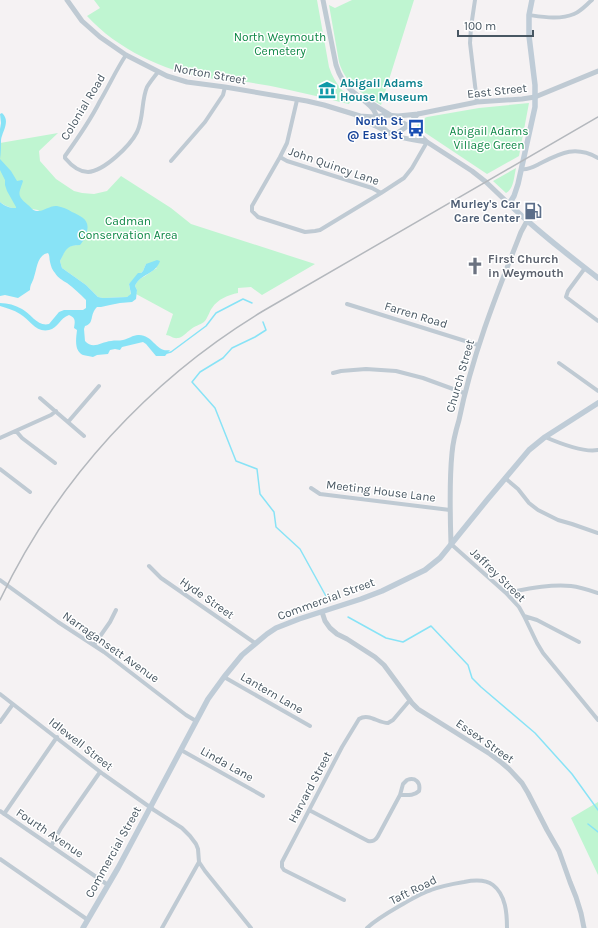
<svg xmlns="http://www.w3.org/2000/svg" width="598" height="928" viewBox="0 0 598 928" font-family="Karla,sans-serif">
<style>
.green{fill:#bff5d1}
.water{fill:#88e3f6}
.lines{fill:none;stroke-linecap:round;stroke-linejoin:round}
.stream{stroke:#88e3f6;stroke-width:1.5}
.minor{stroke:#bfcad3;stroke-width:4}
.tertiary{stroke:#bfcad3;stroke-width:5}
.secondary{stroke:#bfccd7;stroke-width:5.5}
.rail{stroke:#b4b8bd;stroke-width:1.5}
.labels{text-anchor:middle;stroke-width:3;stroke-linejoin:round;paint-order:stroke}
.park-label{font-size:12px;fill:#0e8846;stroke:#fff}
.street-label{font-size:12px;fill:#485762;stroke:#fff}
.culture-label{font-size:12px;font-weight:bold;fill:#0d838f;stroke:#fff;text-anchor:start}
.transit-label{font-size:12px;font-weight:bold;fill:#164399;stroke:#fff;text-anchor:end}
.service-label{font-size:12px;font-weight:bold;fill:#4e5e75;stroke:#fff;text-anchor:end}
.worship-label{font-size:12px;font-weight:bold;fill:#5b616d;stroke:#fff;text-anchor:start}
</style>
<rect width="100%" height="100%" fill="#f5f2f3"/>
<!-- green -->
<path class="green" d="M94,0H317L329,67C332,76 336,83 342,90C346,94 349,96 351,100L349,104C338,102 327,98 316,96C295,91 274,86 253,83C238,80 223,80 207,78C164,71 117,49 87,16L100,8Z
M352,0H414L381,105C362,93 346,85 339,62L329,5L335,8Z
M529,103L519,156L487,174L418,128L417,126C419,120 422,119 427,117L479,108Z
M58,133L39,151L40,161L56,179L74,191L82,193L94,194L107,191L121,176L171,208L191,224L315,264L262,295L251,287L238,288V293C228,295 218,299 212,308C209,312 208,318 204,322C200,325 194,326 190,330C187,332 182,338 178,338C173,339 170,335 166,335L173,314L136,294L137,290L135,286C139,277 142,279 148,274C151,272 153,270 157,268L146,264L143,271L129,284L131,295L127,297L103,298L98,297L86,285L62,268L60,261C66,249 65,245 80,245L38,210C36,210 34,209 32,209C19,207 11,211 0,202V143Z
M516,168C514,176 514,189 506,193L493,181Z
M598,802V875L571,818Z"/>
<!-- water -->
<path class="water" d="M2,113C11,121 2,132 1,140C1,147 1,153 0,159L11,171L17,181L22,180L23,181C19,194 16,195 28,205C31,207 32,210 36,211C43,212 50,205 57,206C62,207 68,209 72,212C81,216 90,220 87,231C86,237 84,240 80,245C66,245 66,250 60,261L62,268L86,285L98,297L103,298L127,297L131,294L129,284L138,273H141L143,271L146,264L157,260L160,261C156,274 140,274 135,286L137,290L136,299L132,302L120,303L110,305L101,307H97C89,315 95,323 85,326L84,329L85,341C93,350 101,342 111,341C115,340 119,341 123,340C128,339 133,335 138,335C153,334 156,353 170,350L165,356H156L146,344L143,342L122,347L120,350L115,349L110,350L108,354L97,355L93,357C90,356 86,356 83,355C74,351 76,339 77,330L74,328C75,321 76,318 69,315C60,318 58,328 49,330C36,333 30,320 20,314C14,310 6,308 0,306V303C8,303 15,305 22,309C31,314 38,327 49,324L59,312L64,310H83L86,308V300C80,294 74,288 67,283C62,280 58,278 55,273C52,270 51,266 50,262C49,258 50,256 48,253C37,255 37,269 34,277C33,282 30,284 30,290L18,298L5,295L0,296V202C5,206 9,208 16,208V207L7,191L5,185V180L0,170V129L1,123L0,114Z"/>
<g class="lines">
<!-- stream -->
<path class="stream" d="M263,322L266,330L255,337L232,348L223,358L200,372L192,382L215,408L236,461L257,469L260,494L274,512L276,527L300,549L327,598
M167,353L171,352L206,326L216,313L243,299L252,303
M348,617L386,638L403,642L431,626L468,665L472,678L481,687L535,733L572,774L598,810
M588,824L598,832"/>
<!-- minor -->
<path class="minor" d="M475,0L471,27L470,43L477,102
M529,15C543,17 560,20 574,14C581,11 586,5 592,0
M126,55C116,70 109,86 100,101C90,121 78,138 65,156V158C70,164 79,172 88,172C104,171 130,146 137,132C144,118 141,101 147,87C150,82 154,77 158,72
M297,100L287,143L280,157L252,206V211L258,217L305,232L315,231L320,230L381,193L404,178L412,168L427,142
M280,157L287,161L372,188L381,193
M171,161L205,122L223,95L225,87
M522,169C528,170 533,167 539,164C561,153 575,145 598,158
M585,268L568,291L566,297L598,321
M347,304L478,345
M559,363L598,391
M333,373L341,371L366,369L396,371L423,378L464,393
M40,398L84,436
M68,422L99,386
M16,431L22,438L55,463
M545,437C559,443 583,453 598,450
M0,438L51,415L56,411
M0,469L30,492
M505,478L518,489L529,503L538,510L558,520L572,524L598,533
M311,488L320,494L450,510
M451,544L506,593L519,607L524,616L537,643L543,653L598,720
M149,566L161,578L255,643
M0,580L58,622L104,652L186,715L196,721
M506,593C527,589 549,584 571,586C580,587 589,590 598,593
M524,616L537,620L579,642
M94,645L110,622L116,610
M224,677L310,726
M0,694L103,774L154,810L182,828L190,836L196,844L198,849L199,862L205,871L251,928
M0,722L13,704
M181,750L263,796
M309,810L368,841C372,842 376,840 378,836L400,795C407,795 414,796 419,791C421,782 415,777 407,780L403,784L400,795
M0,811L108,885
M4,814L57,737
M51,846L61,828L100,772
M0,859L88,920
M344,900L284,870L282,867V862L342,747L359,719C369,713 378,723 388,723L393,720L410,700
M162,928L199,862
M367,928C378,918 391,911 403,904C412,899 421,893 431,890C441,886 452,884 464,882C474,880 485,879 493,885C506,895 507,914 507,928"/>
<!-- tertiary -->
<path class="tertiary" d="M67,0L82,21L100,37L126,55L167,76L187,82L225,87L307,101L324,105L360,116L374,117L387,115L398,116L418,114L477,102L522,99L535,97L598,71
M323,0L336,65C339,75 344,84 352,91C359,97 367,102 373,109C378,117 380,127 388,132C398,139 416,140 427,142
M369,102L413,129L427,142L472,171L486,182L509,204
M357,117L386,131
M393,134C404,132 411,121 418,114
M451,544C450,514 449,483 452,453C453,441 456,430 459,420C472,355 497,293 521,232L527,221
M322,612L325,621L330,628L337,634L347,639L375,657L384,665L412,703L418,709L490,754L502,763L509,769L522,783L528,793L547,830L559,851L570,882L576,897L581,913L584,928"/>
<!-- secondary -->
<path class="secondary" d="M532,0L529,15V36L535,85V107L518,184L514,196L509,204C537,231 567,254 598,278
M83,928L118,868L208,699L224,677L242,655L267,634L276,628L299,619L361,599L382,591L425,570L440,558L487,500L529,450L545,437L598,403"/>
<!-- rail -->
<path class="rail" d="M0,600C57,480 150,379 263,311L598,117"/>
</g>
<!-- icons -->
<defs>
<g id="museum-bare" transform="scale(1.38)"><path d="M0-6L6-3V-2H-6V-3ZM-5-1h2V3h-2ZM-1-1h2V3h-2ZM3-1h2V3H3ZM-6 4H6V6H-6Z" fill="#0f9aa8" stroke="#fff" stroke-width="2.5" paint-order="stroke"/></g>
<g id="bus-bare" transform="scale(1.38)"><path d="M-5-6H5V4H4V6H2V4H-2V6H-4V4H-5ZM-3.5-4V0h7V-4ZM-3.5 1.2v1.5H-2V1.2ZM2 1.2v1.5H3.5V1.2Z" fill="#1a4fb4" stroke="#fff" stroke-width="2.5" paint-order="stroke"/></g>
<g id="fuel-bare" transform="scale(1.38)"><path d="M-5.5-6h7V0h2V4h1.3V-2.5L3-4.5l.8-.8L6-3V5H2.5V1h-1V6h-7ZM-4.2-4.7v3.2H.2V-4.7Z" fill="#5c6f8a" stroke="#fff" stroke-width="2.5" paint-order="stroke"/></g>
<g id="church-bare" transform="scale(1.38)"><path d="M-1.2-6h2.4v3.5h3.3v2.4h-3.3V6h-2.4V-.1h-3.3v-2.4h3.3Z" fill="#6b7280" stroke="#fff" stroke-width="2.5" paint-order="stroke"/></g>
</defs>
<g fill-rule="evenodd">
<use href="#museum-bare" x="327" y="90"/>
<use href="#bus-bare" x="416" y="128"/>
<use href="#fuel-bare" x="533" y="211"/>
<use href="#church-bare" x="475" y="266"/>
</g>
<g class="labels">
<!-- park labels -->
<g class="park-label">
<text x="280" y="41">North Weymouth<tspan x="280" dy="14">Cemetery</tspan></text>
<text x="489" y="135">Abigail Adams<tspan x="489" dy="14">Village Green</tspan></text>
<text x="128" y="225">Cadman<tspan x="128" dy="14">Conservation Area</tspan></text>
</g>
<!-- street labels -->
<g class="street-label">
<text transform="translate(210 74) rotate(10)" y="4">Norton Street</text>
<text transform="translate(497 91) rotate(-6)" y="4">East Street</text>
<text transform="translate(83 107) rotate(-59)" y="4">Colonial Road</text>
<text transform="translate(334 166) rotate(19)" y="4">John Quincy Lane</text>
<text transform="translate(416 315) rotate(17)" y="4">Farren Road</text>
<text transform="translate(460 376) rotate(-74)" y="4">Church Street</text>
<text transform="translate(381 491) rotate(7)" y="4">Meeting House Lane</text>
<text transform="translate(498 575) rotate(44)" y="4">Jaffrey Street</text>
<text transform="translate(207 598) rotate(35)" y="4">Hyde Street</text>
<text transform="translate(326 599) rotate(-20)" y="4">Commercial Street</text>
<text transform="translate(111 647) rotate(35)" y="4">Narragansett Avenue</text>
<text transform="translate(272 693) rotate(30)" y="4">Lantern Lane</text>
<text transform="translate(485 741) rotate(35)" y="4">Essex Street</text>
<text transform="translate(81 744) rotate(38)" y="4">Idlewell Street</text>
<text transform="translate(227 764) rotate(29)" y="4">Linda Lane</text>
<text transform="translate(310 787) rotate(-62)" y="4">Harvard Street</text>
<text transform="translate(50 833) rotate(34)" y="4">Fourth Avenue</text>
<text transform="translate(113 852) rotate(-61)" y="4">Commercial Street</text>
<text transform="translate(413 890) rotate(-26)" y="4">Taft Road</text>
</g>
<!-- culture labels -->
<g class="culture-label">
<text x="340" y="87">Abigail Adams<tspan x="340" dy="14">House Museum</tspan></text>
</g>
<!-- transit labels -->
<g class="transit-label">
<text x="403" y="125">North St<tspan x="403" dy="14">@ East St</tspan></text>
</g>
<!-- service labels -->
<g class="service-label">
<text x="520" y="208">Murley's Car<tspan x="520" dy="14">Care Center</tspan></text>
</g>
<!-- worship labels -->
<g class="worship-label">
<text x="488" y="263">First Church<tspan x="488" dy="14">in Weymouth</tspan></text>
</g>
</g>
<!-- scale -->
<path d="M458 30v6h75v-6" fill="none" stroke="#485762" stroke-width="2"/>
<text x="464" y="30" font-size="12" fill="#485762" stroke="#ffffff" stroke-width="3" paint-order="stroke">100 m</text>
</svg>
